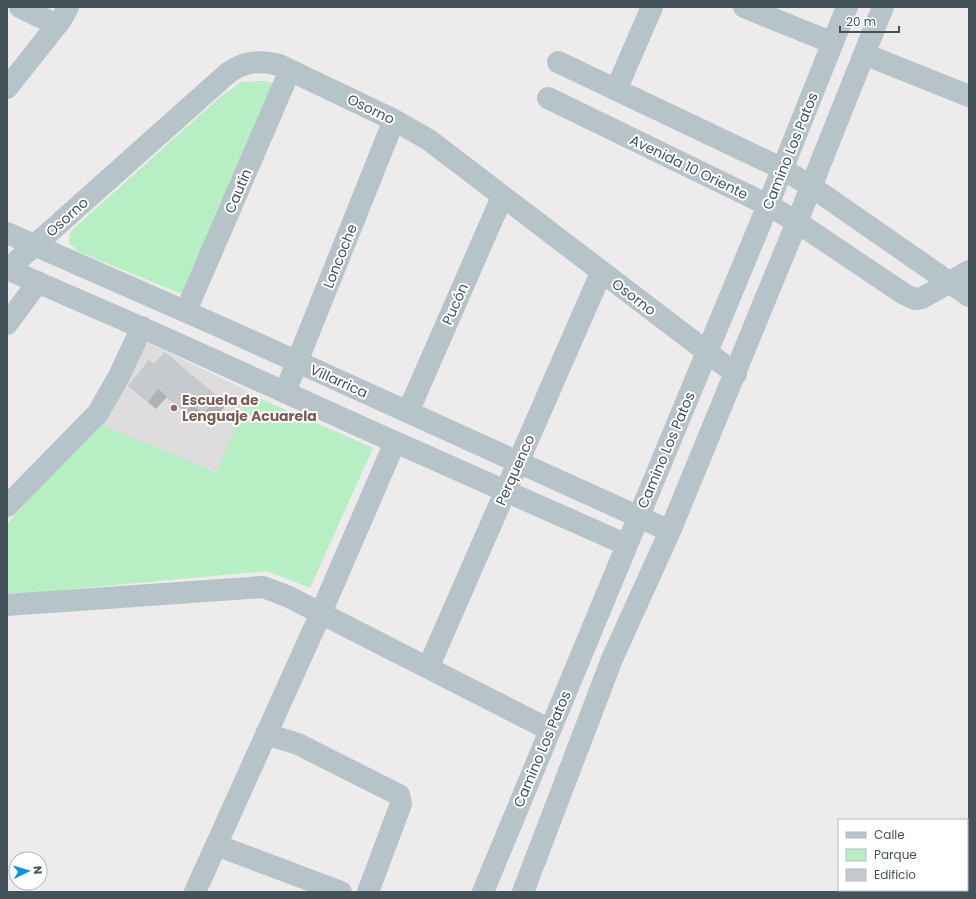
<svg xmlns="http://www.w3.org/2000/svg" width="976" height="899" viewBox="0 0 976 899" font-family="Poppins,sans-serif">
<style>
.education{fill:#dfdcde}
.green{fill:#b8eec3}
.shadow{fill:#0003}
.building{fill:#c5cace}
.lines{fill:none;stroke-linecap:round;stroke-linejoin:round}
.street{stroke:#b6c3c9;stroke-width:22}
.education-dot{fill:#8d6e63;stroke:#fff;stroke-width:1.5}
.labels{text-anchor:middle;stroke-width:4;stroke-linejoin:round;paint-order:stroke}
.street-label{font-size:14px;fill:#445359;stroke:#fff}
.education-label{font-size:14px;font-weight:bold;fill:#785e54;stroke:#fff;text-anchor:start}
</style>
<rect width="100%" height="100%" fill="#eeebec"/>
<!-- education -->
<path class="education" d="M140,339L240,387L250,394L216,472L96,423Z"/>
<!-- green -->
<path class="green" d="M265,81L277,84L182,294L79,252L69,243L70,232L219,98L241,82Z
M250,394L373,448L310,588L267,571L7,595V524L96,422L216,472Z"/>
<!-- shadow -->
<path class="shadow" d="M155,366L217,397L226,405L213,421L199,412L193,419L167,397L156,409L129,386Z"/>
<!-- building -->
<path class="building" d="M165,352L218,397L204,413L191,405L185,412L158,389L148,402L128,386L149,360L154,364Z"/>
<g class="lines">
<!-- street -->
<path class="street" d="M20,7L57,25
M744,7L833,43
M864,54L969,96
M558,62L783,169L812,187L969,296
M7,88L61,20L68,7
M616,90L652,7
M548,98L768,205L797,222L904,294L915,299L922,298L969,271
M7,233L225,329L670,531
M7,269L154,333L377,434L627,545
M8,269L228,73C245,61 260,60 279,65L394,120L429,140L736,374
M186,311L290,70
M7,324L38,282
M285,392L394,120
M408,412L502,197
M7,506L98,413L119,376L142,327
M7,605L263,587L287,596L550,730
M428,668L601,273
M266,734L298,744L399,795L401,804L368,892
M216,845L341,892
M195,892L321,613L395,442
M483,892L768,205L847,7
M523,892L612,659L670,531L797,222L883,7"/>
</g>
<!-- markers -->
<circle class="education-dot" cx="174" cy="408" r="4"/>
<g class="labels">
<!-- street labels -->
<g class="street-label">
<text transform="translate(371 109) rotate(26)" y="5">Osorno</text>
<text transform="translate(790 151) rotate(-68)" y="5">Camino Los Patos</text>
<text transform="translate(689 167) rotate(26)" y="5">Avenida 10 Oriente</text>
<text transform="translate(238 191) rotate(-67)" y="5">Cautín</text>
<text transform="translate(67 217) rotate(-42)" y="5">Osorno</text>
<text transform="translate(340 256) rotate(-68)" y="5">Loncoche</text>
<text transform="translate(634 297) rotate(37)" y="5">Osorno</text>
<text transform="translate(455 304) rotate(-66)" y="5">Pucón</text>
<text transform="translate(339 381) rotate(24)" y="5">Villarrica</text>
<text transform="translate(666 450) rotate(-67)" y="5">Camino Los Patos</text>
<text transform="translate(515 470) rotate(-66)" y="5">Perquenco</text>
<text transform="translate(542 749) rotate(-67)" y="5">Camino Los Patos</text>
</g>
<!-- education labels -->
<g class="education-label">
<text x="182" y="405">Escuela de<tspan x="182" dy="16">Lenguaje Acuarela</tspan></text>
</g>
</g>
<!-- border -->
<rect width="976" height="899" fill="none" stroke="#445359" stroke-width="16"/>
<!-- legend -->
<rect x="838" y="819" width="130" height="72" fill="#ffffff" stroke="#b4babd"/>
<rect x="846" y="832" width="20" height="6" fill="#b6c3c9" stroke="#b4babd"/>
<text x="874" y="839" font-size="12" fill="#445359">Calle</text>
<rect x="846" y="849" width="20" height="12" fill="#b8eec3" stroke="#b4babd"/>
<text x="874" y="859" font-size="12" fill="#445359">Parque</text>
<rect x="846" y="869" width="20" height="12" fill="#c5cace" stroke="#b4babd"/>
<text x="874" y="879" font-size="12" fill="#445359">Edificio</text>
<!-- north arrow -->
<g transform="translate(28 871) rotate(85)"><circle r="19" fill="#ffffff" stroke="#b4babd"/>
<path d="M0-3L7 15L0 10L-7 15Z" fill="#1891dc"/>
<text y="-6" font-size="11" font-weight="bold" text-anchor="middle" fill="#445359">N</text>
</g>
<!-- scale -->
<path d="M840 26v6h59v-6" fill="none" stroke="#445359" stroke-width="2"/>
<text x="846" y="26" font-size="12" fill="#445359" stroke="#ffffff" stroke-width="3" paint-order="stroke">20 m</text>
</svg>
